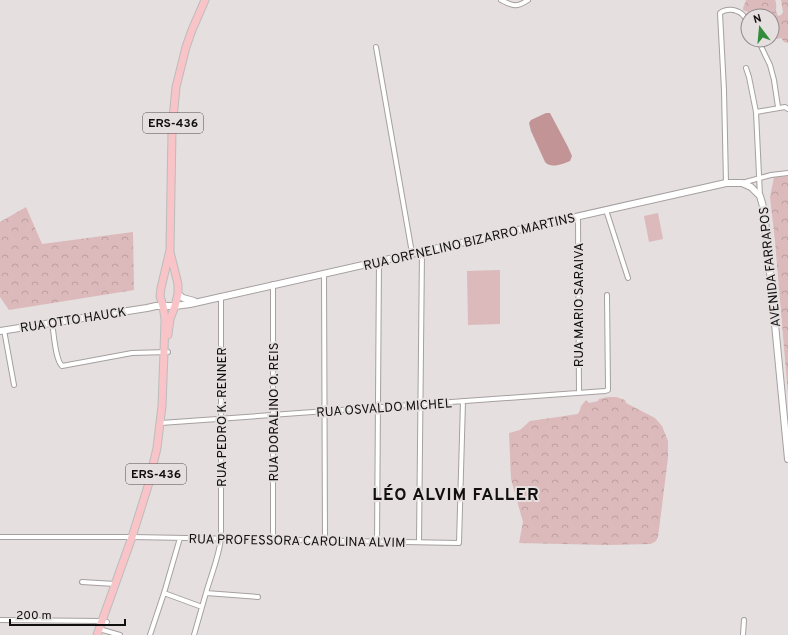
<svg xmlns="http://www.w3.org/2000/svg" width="788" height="635" viewBox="0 0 788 635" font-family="Overpass,sans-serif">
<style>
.forest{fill:url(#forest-crowns)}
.park{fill:#dcb9ba}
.water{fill:#c39496}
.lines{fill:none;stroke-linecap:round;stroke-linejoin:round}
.street-casing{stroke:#a6a0a0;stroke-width:6}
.secondary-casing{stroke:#a6a0a0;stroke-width:8}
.primary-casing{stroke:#bcbcbc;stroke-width:9}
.street{stroke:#fff;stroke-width:4}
.secondary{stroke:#fff;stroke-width:6}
.primary{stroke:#f8c4c7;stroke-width:7}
.labels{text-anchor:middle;stroke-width:4;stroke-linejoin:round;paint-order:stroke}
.shield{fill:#e5dfdf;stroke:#514d4d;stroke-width:1}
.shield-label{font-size:12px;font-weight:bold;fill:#110f0f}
.street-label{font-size:13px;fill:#110f0f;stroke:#e5dfdf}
.district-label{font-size:17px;font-weight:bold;letter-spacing:1px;fill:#110f0f;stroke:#e5dfdf}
</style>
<defs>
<pattern id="forest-crowns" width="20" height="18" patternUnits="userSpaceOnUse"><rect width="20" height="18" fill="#dcb9ba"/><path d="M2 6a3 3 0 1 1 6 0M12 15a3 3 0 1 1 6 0" fill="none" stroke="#bc9e9f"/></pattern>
</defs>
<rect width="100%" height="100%" fill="#e5dfdf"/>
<!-- forest -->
<path class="forest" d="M746,0H775C778,6 774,10 778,16L781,15L783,12L781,0H788V43L784,42L781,38L776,39L775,33L772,32V16C763,16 762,14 754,13C750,12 747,12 743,10C743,6 745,4 746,0Z
M788,176V395L775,241L770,197L774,177Z
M26,207L42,244L133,232L134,290L9,310L0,297V222Z
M608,397H616L625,400L626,403L655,418L662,426L668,441V458L658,537L656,541L651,544L607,545L519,543L523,522L511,479L509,433L520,430L530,421L578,414L580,410L581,406L586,400L589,403L598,401L599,399Z"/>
<!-- park -->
<path class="park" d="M658,213L663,239L649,242L644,216Z
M500,270V324L468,325L467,271Z"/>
<!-- water -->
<path class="water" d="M546,113H550L568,147L572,156L570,161C563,164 551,169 545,162L531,131L529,123L531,120Z"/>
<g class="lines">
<!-- street casing -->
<g class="street-casing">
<path id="street" d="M501,0C513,6 516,8 528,0
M758,40L770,65L774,80L778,107
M376,47L412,253
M746,68L749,77L756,112L760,196
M756,112L785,107L788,109
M726,183L724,90L720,13C726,8 736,9 742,14C744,16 746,19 748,22
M742,183L771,175L788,173
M606,210L628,278
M578,216L579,393
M324,273L325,540
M273,284V539
M52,323C54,333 55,359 62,366L132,353L168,352
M4,330L14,385
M161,423L605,391L608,390V388L607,295
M0,537H132L459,543L463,401
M377,541L379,261
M419,542L422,251
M82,582L115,584
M164,593L202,607
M206,593L258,597
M0,620L102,621L107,622
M99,629L120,635
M150,635L164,593L180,538
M194,635C198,621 202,607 206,593C211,575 219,557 221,538V296
M743,635L744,620"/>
</g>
<!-- secondary casing -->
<g class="secondary-casing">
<path id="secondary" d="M178,294L183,298L194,301
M0,331L147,308L156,306H175L190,304L726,183H742L751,187L760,196L764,210L788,459"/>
</g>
<!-- primary casing -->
<g class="primary-casing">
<path id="primary" d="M168,335L170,319L175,306L178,294V284L170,252
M97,635L132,537L148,486L157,448L162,406L164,352L165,319L163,306L160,296L161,288L170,250L172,131L174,108L176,87L186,47L192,30L205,0"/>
</g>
<!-- street -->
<use href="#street" class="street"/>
<!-- secondary -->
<use href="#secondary" class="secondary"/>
<!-- primary -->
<use href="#primary" class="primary"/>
</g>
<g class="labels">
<!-- shield labels -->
<g class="shield">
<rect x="143" y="113" width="60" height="20" rx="3"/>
<rect x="126" y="464" width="60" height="20" rx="3"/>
</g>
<g class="shield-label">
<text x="173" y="127">ERS-436</text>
<text x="156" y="478">ERS-436</text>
</g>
<!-- street labels -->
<g class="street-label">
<text transform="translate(469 241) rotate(-13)" y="5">RUA ORFNELINO BIZARRO MARTINS</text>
<text transform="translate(769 267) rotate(-96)" y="5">AVENIDA FARRAPOS</text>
<text transform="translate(578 305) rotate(-90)" y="5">RUA MARIO SARAIVA</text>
<text transform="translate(73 319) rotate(-9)" y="5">RUA OTTO HAUCK</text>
<text transform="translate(384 407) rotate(-4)" y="5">RUA OSVALDO MICHEL</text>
<text transform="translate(273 412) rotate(-90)" y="5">RUA DORALINO O. REIS</text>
<text transform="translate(221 417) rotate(-90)" y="5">RUA PEDRO K. RENNER</text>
<text transform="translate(297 540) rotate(1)" y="5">RUA PROFESSORA CAROLINA ALVIM</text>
</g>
<!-- district labels -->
<g class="district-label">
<text x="456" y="500">LÉO ALVIM FALLER</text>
</g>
</g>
<!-- north arrow -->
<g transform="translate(760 28) rotate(344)"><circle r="19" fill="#e5dfdf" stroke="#908c8c"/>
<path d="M0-3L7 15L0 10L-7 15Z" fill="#328c3c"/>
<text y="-6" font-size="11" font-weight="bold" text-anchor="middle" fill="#110f0f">N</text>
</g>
<!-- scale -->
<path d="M10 619v6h115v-6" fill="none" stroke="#110f0f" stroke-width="2"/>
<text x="16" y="619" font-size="12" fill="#110f0f" stroke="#e5dfdf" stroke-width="3" paint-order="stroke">200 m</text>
</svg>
